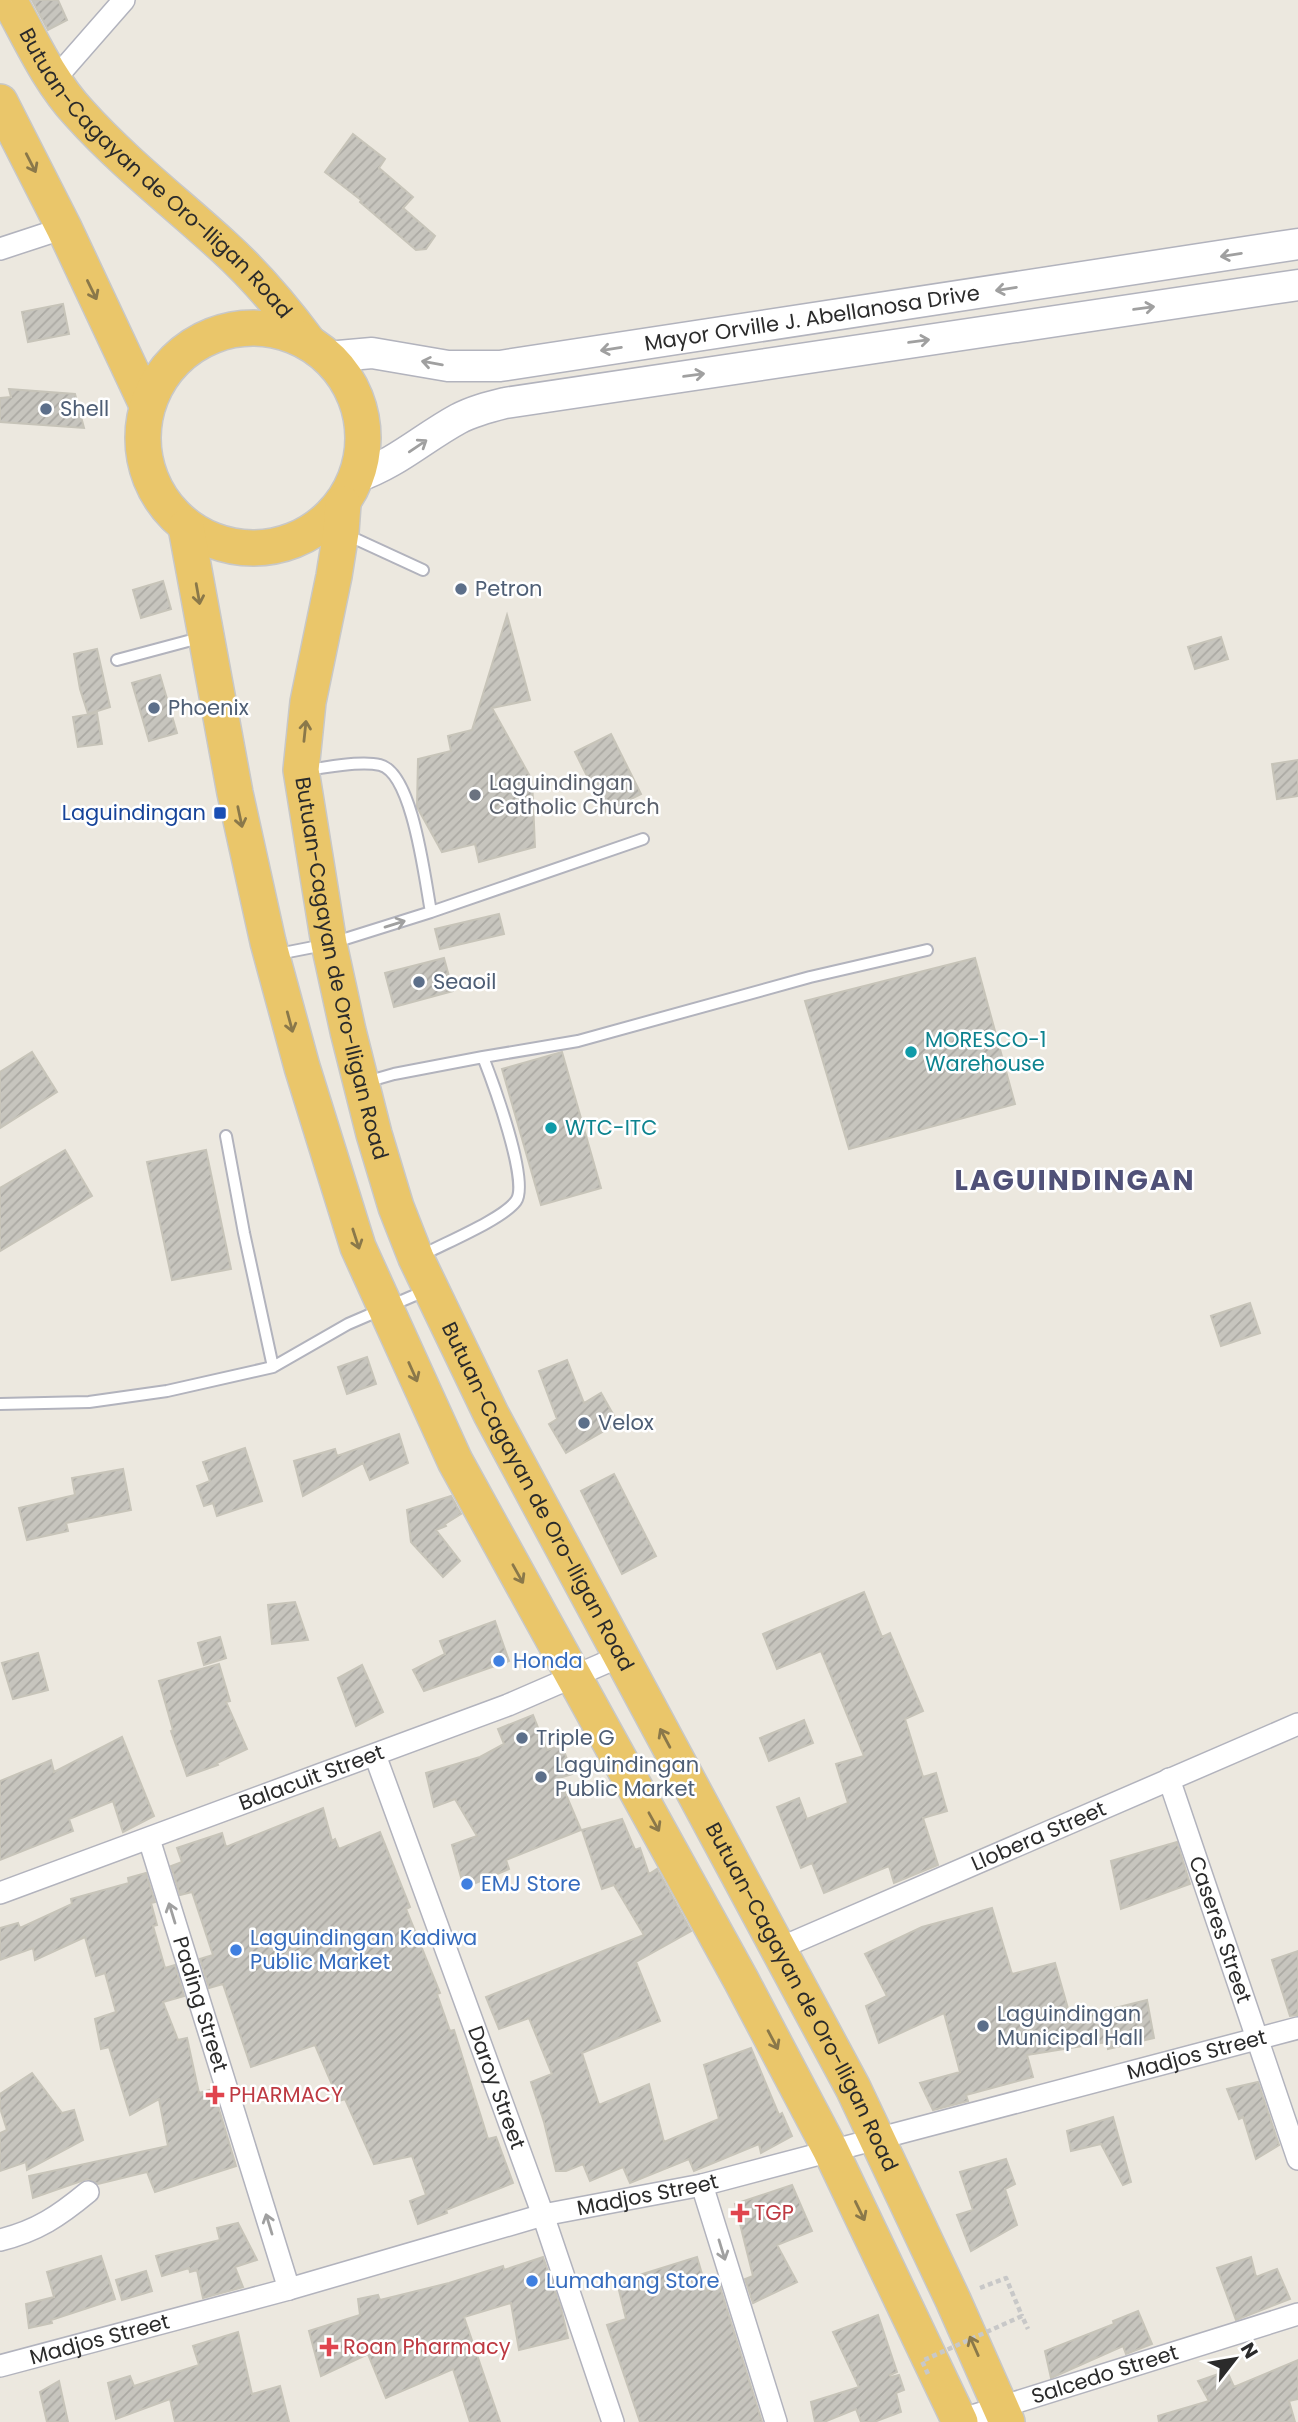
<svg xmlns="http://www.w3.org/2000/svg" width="1298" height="2422" viewBox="0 0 1298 2422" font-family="Poppins,sans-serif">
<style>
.building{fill:url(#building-hatch);stroke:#c7c4b9;stroke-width:2}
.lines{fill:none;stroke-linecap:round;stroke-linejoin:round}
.service-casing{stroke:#b2b3bd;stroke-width:14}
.minor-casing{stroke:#b2b3bd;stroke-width:24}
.secondary-casing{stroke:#b2b3bd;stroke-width:33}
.trunk-casing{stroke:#c8c8c8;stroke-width:38}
.path{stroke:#c8c8c8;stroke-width:4.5;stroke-dasharray:5 3.5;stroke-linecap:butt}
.service{stroke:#fff;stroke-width:10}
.minor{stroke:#fff;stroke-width:21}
.secondary{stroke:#fff;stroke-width:30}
.trunk{stroke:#eac66a;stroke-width:35}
.path-bridge{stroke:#c8c8c8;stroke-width:4.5;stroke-dasharray:5 3.5;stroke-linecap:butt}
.oneway{stroke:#8a784a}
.oneway2{stroke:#a0a0a0}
.service-dot{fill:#5c6f8a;stroke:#fff;stroke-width:2.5}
.worship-dot{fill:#6b7280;stroke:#fff;stroke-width:2.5}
.transit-dot{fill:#1a4fb4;stroke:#fff;stroke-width:2.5}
.culture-dot{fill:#0f9aa8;stroke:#fff;stroke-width:2.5}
.shop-dot{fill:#3f7fe0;stroke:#fff;stroke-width:2.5}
.health-dot{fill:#e0444e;stroke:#fff;stroke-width:2.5}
.labels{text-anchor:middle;stroke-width:5;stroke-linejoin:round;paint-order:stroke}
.street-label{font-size:21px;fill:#2b2b2b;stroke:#fff}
.service-label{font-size:21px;fill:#4e5e75;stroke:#fff;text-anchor:start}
.worship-label{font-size:21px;fill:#5b616d;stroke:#fff;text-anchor:start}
.transit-label{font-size:21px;fill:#164399;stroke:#fff;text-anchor:end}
.culture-label{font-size:21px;fill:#0d838f;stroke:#fff;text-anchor:start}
.shop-label{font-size:21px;fill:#366cbe;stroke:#fff;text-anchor:start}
.health-label{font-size:21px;fill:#be3a42;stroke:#fff;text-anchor:start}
.district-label{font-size:28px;font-weight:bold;letter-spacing:2px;fill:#505178;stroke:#fff}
</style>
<defs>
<pattern id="building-hatch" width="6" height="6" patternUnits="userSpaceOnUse" patternTransform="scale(1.75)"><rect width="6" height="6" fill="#c7c5be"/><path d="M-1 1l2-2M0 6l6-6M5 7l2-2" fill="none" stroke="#aba9a3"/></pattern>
</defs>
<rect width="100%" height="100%" fill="#ece8df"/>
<!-- building -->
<path class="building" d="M32,0H58L67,20L48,30Z
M353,134L385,159L379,168L413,197L403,208L435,236L426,249L416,250L360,202L361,200L325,172Z
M63,304L69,334L28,342L22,312Z
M9,389L75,394L84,428L0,422V398L11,397Z
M163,581L171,609L141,618L133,590Z
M507,615L530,700L492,708L532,780L535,847L479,862L475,844L442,852L417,807L418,759L451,751L448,736L472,730Z
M1221,637L1228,659L1195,669L1188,647Z
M97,649L110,707L88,714L80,689L74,654Z
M160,675L177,733L149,741L132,683Z
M97,713L102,744L78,747L73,717Z
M611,734L641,794L605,812L575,752Z
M1298,760V796L1277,799L1272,764Z
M499,914L504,934L440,949L435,929Z
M444,958L453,991L394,1007L385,973Z
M975,958L1015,1104L849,1149L805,1001Z
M32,1052L57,1092L0,1128V1072Z
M562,1052L601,1188L541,1205L502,1069Z
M65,1150L92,1196L0,1251V1188Z
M206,1150L231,1269L172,1280L147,1162Z
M1250,1303L1260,1333L1221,1346L1211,1316Z
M367,1357L376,1384L347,1394L338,1367Z
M567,1360L584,1403L601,1393L618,1423L566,1453L549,1424L557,1419L539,1371Z
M399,1434L408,1463L370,1480L363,1463L303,1496L294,1461L335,1449L337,1456Z
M245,1448L262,1501L217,1516L213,1503L204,1506L197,1486L210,1481L203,1462Z
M123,1469L131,1510L66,1523L68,1531L27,1540L19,1508L75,1495L72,1478Z
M614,1474L656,1556L622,1574L581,1491Z
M451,1496L461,1514L445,1524L446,1526L436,1530L460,1561L443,1577L411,1542L407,1510Z
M864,1592L882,1637L890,1633L923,1711L905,1719L923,1777L936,1773L947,1811L923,1818L938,1865L894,1883L889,1866L824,1893L812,1863L801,1868L777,1807L799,1798L807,1819L848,1803L836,1764L864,1756L821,1651L777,1669L763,1634Z
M295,1602L308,1640L272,1644L268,1605Z
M495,1621L509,1661L424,1691L413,1670L445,1654L440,1641Z
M220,1637L226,1658L204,1665L198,1643Z
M38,1653L48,1690L13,1699L2,1663Z
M219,1664L230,1701L226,1702L247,1749L217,1763L218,1765L187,1776L171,1731L173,1730L159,1681Z
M362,1665L383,1712L356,1726L338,1678Z
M533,1715L547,1750L562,1745L572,1774L559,1778L581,1830L506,1860L509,1869L464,1888L452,1845L477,1836L455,1799L434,1807L426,1773L480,1757L504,1744L498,1729Z
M804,1720L813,1743L769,1761L760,1738Z
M122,1737L154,1816L123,1832L113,1801L69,1819L73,1831L0,1860V1781L51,1760L54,1772Z
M323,1808L332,1841L335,1839L339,1849L380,1832L410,1907L406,1909L440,1993L437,1994L450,2031L454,2030L488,2139L496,2137L513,2183L446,2210L447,2213L418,2224L410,2201L426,2195L412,2156L374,2164L345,2099L339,2101L315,2045L251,2067L223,1984L209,1988L200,1959L213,1955L192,1892L180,1895L171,1866L182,1862L177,1848L222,1833L226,1847Z
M622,1819L635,1850L640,1848L649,1874L657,1869L691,1931L636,1962L660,2021L582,2053L599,2105L649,2084L664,2142L719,2119L704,2065L751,2048L779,2115L782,2113L792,2136L761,2153L759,2144L694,2171L689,2159L630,2183L623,2167L590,2181L583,2164L566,2171H556L544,2122L531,2082L552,2074L529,2018L499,2029L486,1997L644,1935L614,1885L602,1889L582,1830Z
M1177,1842L1190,1884L1121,1909L1111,1861Z
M146,1873L155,1902L151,1903L157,1925L153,1926L165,1968L175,1965L184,1996L163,2002L178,2040L187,2038L199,2093L213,2089L236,2166L155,2192L147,2172L98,2184L87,2179L33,2198L29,2176L168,2146L159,2099L130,2115L109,2047L101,2049L95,2019L116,2012L105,1973L96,1976L85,1937L35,1960L33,1948L0,1960V1928L18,1923L20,1928L72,1904L71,1899L129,1883L128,1878Z
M992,1908L1012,1974L1055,1963L1071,2019L1147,2000L1154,2038L1108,2049L1107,2042L1027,2055L1033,2077L966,2095L968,2101L933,2110L920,2083L960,2072L944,2013L879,2043L866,2006L887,1996L865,1954L922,1927Z
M1298,1951V2015L1290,2016L1272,1960Z
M32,2073L62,2113L74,2110L83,2140L27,2170L26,2162L0,2171V2133L7,2130L0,2108V2094Z
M1258,2082L1279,2145L1256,2159L1243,2117L1239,2119L1227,2089Z
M1113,2117L1131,2182L1123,2185L1101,2144L1071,2151L1067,2131Z
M1006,2159L1015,2184L1005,2189L1017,2225L971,2251L957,2215L973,2210L960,2172Z
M792,2185L812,2231L777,2245L797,2282L753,2303L745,2279L753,2276L735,2204Z
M238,2223L257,2260L235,2267L243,2287L203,2298L197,2270L190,2272L189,2268L162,2276L156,2256L220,2240L217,2228Z
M101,2256L115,2299L51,2320L52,2323L29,2328L26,2304L54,2297L47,2272Z
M543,2257L561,2308L568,2338L519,2350L511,2303L464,2317L500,2422H470L453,2369L386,2398L368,2354L321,2376L309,2331L360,2315L358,2299L378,2295L380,2300L449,2283L503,2266L504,2270Z
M697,2257L707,2291L720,2287L762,2422H640L607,2325L626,2319L617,2282Z
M1251,2257L1256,2277L1277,2269L1290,2299L1236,2320L1217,2268Z
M146,2271L152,2291L122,2300L116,2280Z
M1138,2311L1152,2344L1126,2354L1123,2346L1051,2378L1045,2351L1114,2324L1113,2321Z
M878,2315L897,2372L890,2375L891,2377L899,2375L904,2390L896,2393L901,2412L874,2422H861L856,2409L824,2422H815L811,2402L859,2387L833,2332Z
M238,2332L252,2394L280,2386L289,2422H175L170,2399L116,2419L108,2383L130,2376L134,2386L199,2365L193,2346Z
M1298,2360V2399L1289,2401L1295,2422H1159L1158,2416L1209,2401L1198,2381L1227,2371L1234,2387Z
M59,2381L68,2422H47L40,2392Z"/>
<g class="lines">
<!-- service casing -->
<g class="service-casing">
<path id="service" d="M347,535L423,570
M117,660L203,637
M431,912L643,839
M278,954L329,944L431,912C425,881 413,773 380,765C360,760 326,768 304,770
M483,1057L578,1041L810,977L927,950
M366,1082L394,1074L483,1057C492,1080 530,1182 516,1201C502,1220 442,1244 419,1257
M226,1136L244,1233L273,1367
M0,1404L89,1402L167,1391L273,1367L348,1324L427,1290"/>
</g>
<!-- minor casing -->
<g class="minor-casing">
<g id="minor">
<path d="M54,80L124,0"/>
<path d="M0,249L64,228"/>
<path id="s1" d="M375,1755L543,2215L613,2422"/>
<path id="s2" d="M1169,1779L1298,2159"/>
<path id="s3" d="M149,1839L289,2289"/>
<path id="s4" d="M0,1893L508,1705L621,1656"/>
<path id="s5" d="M778,1949L1298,1724"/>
<path d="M702,2185L776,2422"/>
<path d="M0,2240C37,2231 59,2216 88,2192"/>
<path id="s6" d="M0,2366L289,2289L543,2215L702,2185L1298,2028"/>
<path id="s7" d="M953,2422L1298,2314"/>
</g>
</g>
<!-- secondary casing -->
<g class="secondary-casing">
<g id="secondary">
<path id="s8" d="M327,357L372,353L448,366H500L1298,244"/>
<path d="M357,477C397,463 423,438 458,419C473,411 489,407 505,403L1298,285"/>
</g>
</g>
<!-- trunk casing -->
<g class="trunk-casing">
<g id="trunk">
<path id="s9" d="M9,0C30,38 49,81 79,113C123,162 176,203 224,247C256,276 283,308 309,343"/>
<path d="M0,102L64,228L147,405"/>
<circle cx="253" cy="438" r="110"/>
<path id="s10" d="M343,504L341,532L334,576L308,702L301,770L329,944L348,1031L374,1134L396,1207L416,1258L491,1414L853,2088L953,2300L1007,2422"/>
<path d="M186,527L235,793L268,942L302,1067L358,1247L455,1461L741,1980L830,2149L960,2422"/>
</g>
</g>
<!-- path -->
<path class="path" d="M980,2288L1006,2278L1022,2316"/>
<!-- service -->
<use href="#service" class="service"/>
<!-- minor -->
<use href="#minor" class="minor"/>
<!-- secondary -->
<use href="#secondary" class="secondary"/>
<!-- trunk -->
<use href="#trunk" class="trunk"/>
<!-- path-bridge -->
<path class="path-bridge" d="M928,2374L922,2361L1022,2316L1028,2329"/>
</g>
<!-- one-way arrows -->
<defs><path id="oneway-shaft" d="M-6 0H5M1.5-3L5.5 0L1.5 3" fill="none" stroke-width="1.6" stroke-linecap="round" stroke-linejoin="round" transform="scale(1.75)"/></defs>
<g class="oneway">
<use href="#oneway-shaft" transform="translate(31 163) rotate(63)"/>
<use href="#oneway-shaft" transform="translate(92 290) rotate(64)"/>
<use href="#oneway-shaft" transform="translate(198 594) rotate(80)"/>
<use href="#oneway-shaft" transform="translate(305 731) rotate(-84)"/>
<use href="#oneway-shaft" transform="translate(240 817) rotate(78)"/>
<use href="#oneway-shaft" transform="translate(290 1022) rotate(75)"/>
<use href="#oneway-shaft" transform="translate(356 1239) rotate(72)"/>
<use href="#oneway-shaft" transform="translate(413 1372) rotate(66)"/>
<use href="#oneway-shaft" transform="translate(518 1574) rotate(61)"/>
<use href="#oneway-shaft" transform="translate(665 1738) rotate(-118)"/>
<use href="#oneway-shaft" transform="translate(654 1822) rotate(61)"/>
<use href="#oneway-shaft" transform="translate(773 2040) rotate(62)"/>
<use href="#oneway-shaft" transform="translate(860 2211) rotate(64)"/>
<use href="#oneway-shaft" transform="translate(974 2346) rotate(-114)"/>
</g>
<g class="oneway2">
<use href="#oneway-shaft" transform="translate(1231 255) rotate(171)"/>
<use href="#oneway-shaft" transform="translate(1006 289) rotate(171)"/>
<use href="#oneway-shaft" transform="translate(1144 308) rotate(-8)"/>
<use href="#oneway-shaft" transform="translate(919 341) rotate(-8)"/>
<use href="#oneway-shaft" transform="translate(611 349) rotate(171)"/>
<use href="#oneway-shaft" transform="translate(432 363) rotate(-170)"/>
<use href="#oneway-shaft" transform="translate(694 375) rotate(-8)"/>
<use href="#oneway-shaft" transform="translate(418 446) rotate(-34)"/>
<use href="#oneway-shaft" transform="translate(395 924) rotate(-17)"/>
<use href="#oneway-shaft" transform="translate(172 1913) rotate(-107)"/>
<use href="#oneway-shaft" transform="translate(269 2224) rotate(-107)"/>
<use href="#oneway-shaft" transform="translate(722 2250) rotate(73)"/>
</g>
<!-- markers -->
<g class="service-dot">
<circle cx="46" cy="409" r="7"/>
<circle cx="461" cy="589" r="7"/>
<circle cx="154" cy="708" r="7"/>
<circle cx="419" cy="982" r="7"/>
<circle cx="584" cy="1423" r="7"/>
<circle cx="522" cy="1738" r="7"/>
<circle cx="541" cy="1777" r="7"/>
<circle cx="983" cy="2026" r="7"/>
</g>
<circle class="worship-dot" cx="475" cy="795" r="7"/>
<rect class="transit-dot" x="213" y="806" width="14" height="14" rx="3.5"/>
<g class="culture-dot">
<circle cx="911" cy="1052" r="7"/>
<circle cx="551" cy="1128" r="7"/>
</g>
<g class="shop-dot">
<circle cx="499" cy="1661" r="7"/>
<circle cx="467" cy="1884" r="7"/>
<circle cx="236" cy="1950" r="7"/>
<circle cx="532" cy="2281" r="7"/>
</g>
<g class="health-dot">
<path d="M211.5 2084.5h7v7h7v7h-7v7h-7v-7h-7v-7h7z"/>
<path d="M736.5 2202.5h7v7h7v7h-7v7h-7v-7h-7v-7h7z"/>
<path d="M325.5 2336.5h7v7h7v7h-7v7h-7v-7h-7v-7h7z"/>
</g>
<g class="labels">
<!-- street labels -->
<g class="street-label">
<text dy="7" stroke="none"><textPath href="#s9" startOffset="229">Butuan-Cagayan de Oro-Iligan Road</textPath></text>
<text dy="7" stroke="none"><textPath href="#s8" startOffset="490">Mayor Orville J. Abellanosa Drive</textPath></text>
<text dy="7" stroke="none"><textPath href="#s10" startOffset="472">Butuan-Cagayan de Oro-Iligan Road</textPath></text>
<text dy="7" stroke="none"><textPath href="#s10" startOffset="1040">Butuan-Cagayan de Oro-Iligan Road</textPath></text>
<text dy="7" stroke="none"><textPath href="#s4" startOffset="332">Balacuit Street</textPath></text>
<text dy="7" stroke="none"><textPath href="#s5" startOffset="284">Llobera Street</textPath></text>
<text dy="7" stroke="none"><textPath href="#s2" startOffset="159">Caseres Street</textPath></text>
<text dy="7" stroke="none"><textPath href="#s10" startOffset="1606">Butuan-Cagayan de Oro-Iligan Road</textPath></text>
<text dy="7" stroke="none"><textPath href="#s3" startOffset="173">Pading Street</textPath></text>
<text dy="7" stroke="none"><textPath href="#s6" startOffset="1237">Madjos Street</textPath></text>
<text dy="7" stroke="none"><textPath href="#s1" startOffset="354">Daroy Street</textPath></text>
<text dy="7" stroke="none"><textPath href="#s6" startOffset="670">Madjos Street</textPath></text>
<text dy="7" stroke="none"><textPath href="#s6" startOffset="103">Madjos Street</textPath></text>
<text dy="7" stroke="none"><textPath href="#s7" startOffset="159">Salcedo Street</textPath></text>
</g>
<!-- service labels -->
<g class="service-label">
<text x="60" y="416">Shell</text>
<text x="475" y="596">Petron</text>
<text x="168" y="715">Phoenix</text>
<text x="433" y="989">Seaoil</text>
<text x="598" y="1430">Velox</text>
<text x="536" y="1745">Triple G</text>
<text x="555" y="1772">Laguindingan<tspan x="555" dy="24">Public Market</tspan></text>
<text x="997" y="2021">Laguindingan<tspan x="997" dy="24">Municipal Hall</tspan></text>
</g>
<!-- worship labels -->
<g class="worship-label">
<text x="489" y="790">Laguindingan<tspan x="489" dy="24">Catholic Church</tspan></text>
</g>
<!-- transit labels -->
<g class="transit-label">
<text x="206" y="820">Laguindingan</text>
</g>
<!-- culture labels -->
<g class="culture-label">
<text x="925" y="1047">MORESCO-1<tspan x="925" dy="24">Warehouse</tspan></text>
<text x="565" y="1135">WTC-ITC</text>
</g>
<!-- shop labels -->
<g class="shop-label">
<text x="513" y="1668">Honda</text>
<text x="481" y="1891">EMJ Store</text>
<text x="250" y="1945">Laguindingan Kadiwa<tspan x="250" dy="24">Public Market</tspan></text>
<text x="546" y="2288">Lumahang Store</text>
</g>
<!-- health labels -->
<g class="health-label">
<text x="229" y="2102">PHARMACY</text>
<text x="754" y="2220">TGP</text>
<text x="343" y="2354">Roan Pharmacy</text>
</g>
<!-- district labels -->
<g class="district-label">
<text x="1075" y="1190">LAGUINDINGAN</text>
</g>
</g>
<!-- north arrow -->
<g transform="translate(1235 2359) rotate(59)" stroke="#ffffff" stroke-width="5" paint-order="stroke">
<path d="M0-5L12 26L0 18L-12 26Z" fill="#2b2b2b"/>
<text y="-10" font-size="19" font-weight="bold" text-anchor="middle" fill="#2b2b2b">N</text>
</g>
</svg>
